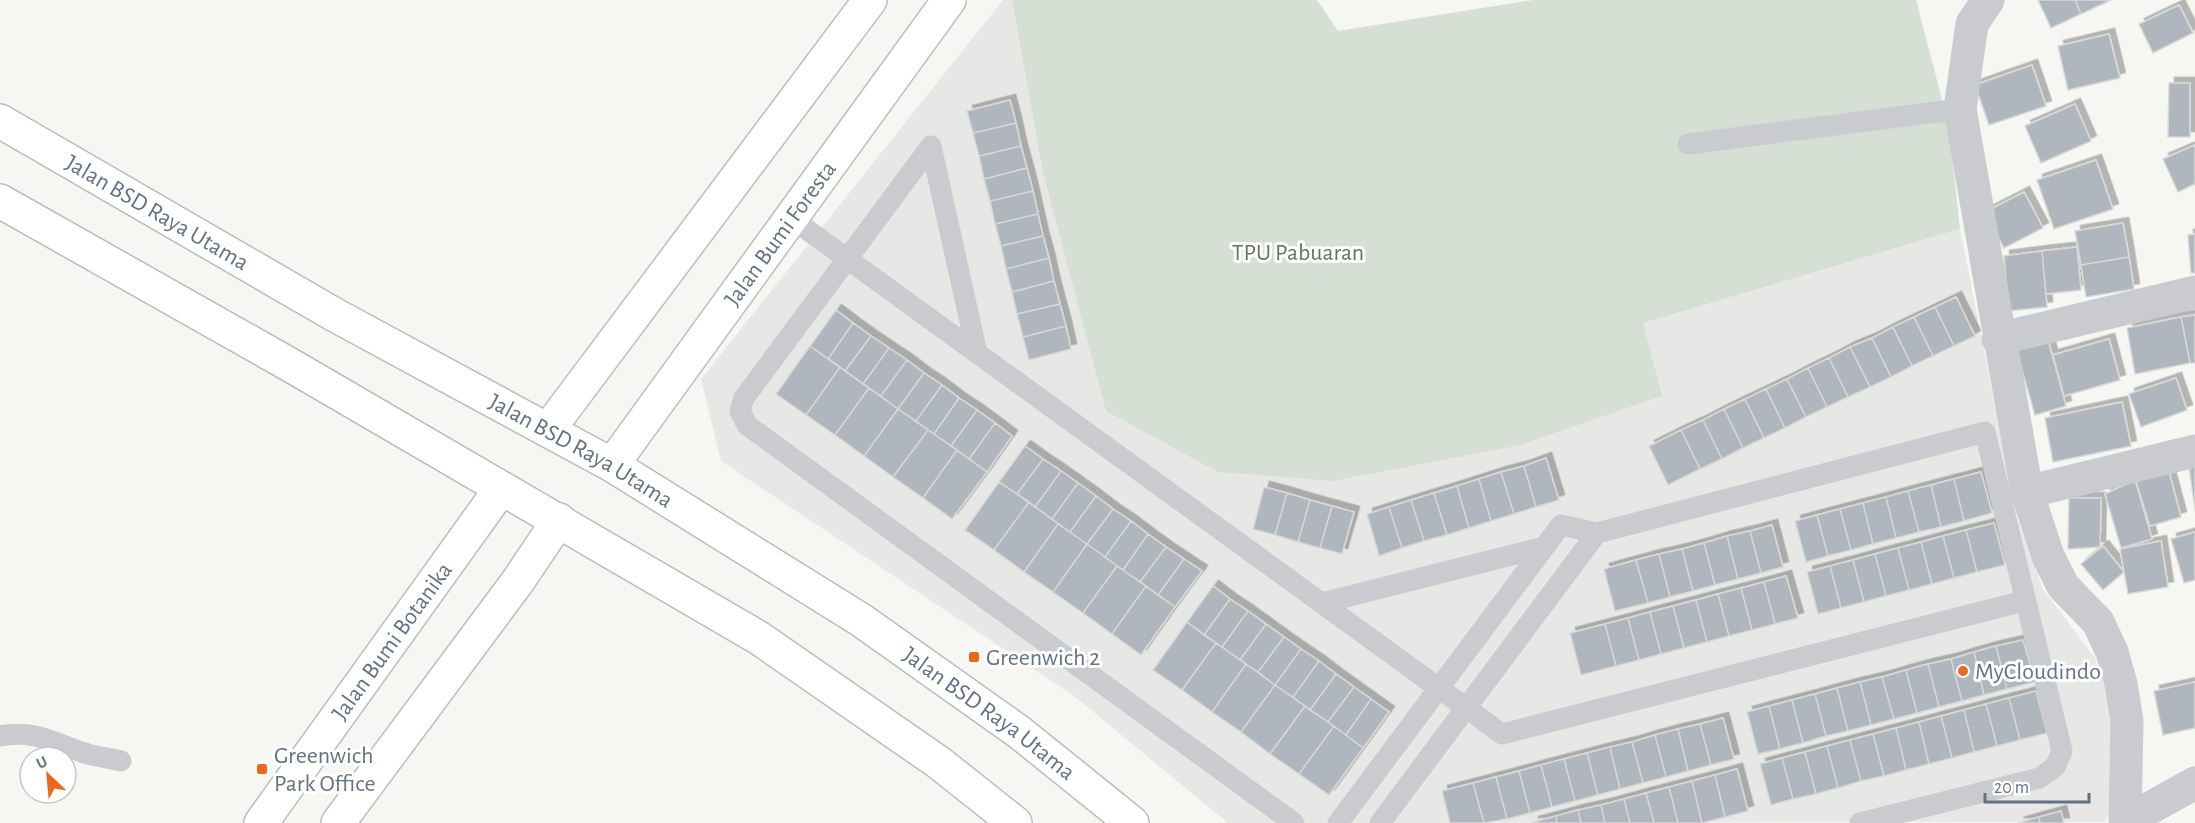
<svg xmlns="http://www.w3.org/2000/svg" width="2195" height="823" viewBox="0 0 2195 823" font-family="'Alegreya Sans',sans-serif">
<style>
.built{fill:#e7e8e6}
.green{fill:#d6dfd4}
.building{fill:#b0b6bd;stroke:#d8d8d6;stroke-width:1.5;filter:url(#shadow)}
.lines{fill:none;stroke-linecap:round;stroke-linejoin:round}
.secondary-casing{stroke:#babec3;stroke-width:36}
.primary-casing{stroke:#b9bcc0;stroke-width:36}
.lane{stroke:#c9cbcf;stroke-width:21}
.street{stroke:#c9cbcf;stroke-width:33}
.secondary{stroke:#fff;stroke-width:33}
.primary{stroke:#fff;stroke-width:33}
.poi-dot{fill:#f0671a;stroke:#fff;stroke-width:2}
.labels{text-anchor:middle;stroke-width:6;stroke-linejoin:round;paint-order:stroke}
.street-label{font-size:24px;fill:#637286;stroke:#fff}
.park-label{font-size:24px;fill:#61785f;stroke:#fff}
.poi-label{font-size:24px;fill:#637286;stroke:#fff;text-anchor:start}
</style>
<defs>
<filter id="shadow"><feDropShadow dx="5.5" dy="-5.5" stdDeviation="0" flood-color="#0004"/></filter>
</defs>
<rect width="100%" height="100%" fill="#f6f7f3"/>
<!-- built -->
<path class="built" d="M1003,0H1012L1042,168L1334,481L1517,446L1643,323L1960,229L2018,521L2043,589L2095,658L2112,711L2118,796L2105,822L1228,823L1074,696L721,461L701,379Z"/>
<!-- green -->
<path class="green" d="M1012,0H1317L1338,31L1533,0H1916L1949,126L1960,229L1643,323L1662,396L1517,446L1334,481L1218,472L1106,411L1042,168Z"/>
<!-- building -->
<path class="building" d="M2038,0H2075L2081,14L2051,28Z
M2075,0H2111L2081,14Z
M2179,5L2193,33L2153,53L2139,24Z
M2109,34L2120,78L2068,90L2058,46Z
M2032,65L2046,106L1989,125L1975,85Z
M2169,83H2190V137H2168Z
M1010,100L1016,123L973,133L967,111Z
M2075,104L2091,141L2041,163L2025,126Z
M1016,123L1021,146L979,156L973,133Z
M2195,145V184L2178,192L2163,159Z
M1021,146L1027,168L984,179L979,156Z
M2096,160L2113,209L2054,229L2037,180Z
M1027,168L1033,191L990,201L984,179Z
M1033,191L1038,214L995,224L990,201Z
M2024,192L2043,228L2004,248L1985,212Z
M1038,214L1043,236L1001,246L995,224Z
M2123,223L2129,257L2081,265L2075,231Z
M2195,234V273H2191L2188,235Z
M1043,236L1049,258L1006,269L1001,246Z
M2077,247L2081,290L2046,294L2042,251Z
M2042,251L2047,307L2009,311L2004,256Z
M2129,257L2134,289L2086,297L2081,265Z
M1049,258L1054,281L1012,292L1006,269Z
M1054,281L1060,304L1017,314L1012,292Z
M1956,297L1975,336L1954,346L1935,307Z
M1060,304L1066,326L1023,337L1017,314Z
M1935,307L1954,346L1933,356L1914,317Z
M836,310L853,323L828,359L810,346Z
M2195,315V363H2190L2181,317Z
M1914,317L1933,356L1912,366L1893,327Z
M2181,317L2190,363L2135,374L2127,328Z
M853,323L871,336L845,371L828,359Z
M1066,326L1071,349L1029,360L1023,337Z
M1893,327L1912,366L1891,377L1872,338Z
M871,336L889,348L863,384L845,371Z
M1872,338L1891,377L1870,387L1850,347Z
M2109,339L2120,380L2064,396L2053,355Z
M2048,340L2066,406L2035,415L2016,349Z
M810,346L840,367L806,415L776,394Z
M1850,347L1870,387L1848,397L1829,358Z
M889,348L907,360L881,396L863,384Z
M1829,358L1848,397L1827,407L1808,368Z
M907,360L924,373L898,409L881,396Z
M840,367L869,388L835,435L806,415Z
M1808,368L1827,407L1806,417L1787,379Z
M924,373L942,385L916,421L898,409Z
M2176,378L2187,410L2141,427L2129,394Z
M1787,379L1806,417L1785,428L1766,389Z
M942,385L959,398L934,434L916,421Z
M869,388L898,409L864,456L835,435Z
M1766,389L1785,428L1764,438L1745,399Z
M959,398L977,410L951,446L934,434Z
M1745,399L1764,438L1743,448L1724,409Z
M2122,402L2131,446L2053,462L2045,418Z
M898,409L928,430L893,477L864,456Z
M1724,409L1743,448L1722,459L1703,420Z
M977,410L995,423L969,459L951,446Z
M1703,420L1722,459L1700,469L1681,430Z
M995,423L1012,436L987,472L969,459Z
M928,430L957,450L923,498L893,477Z
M1681,430L1700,469L1668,485L1649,446Z
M1025,446L1043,459L1017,494L999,482Z
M957,450L987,472L952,519L923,498Z
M1546,458L1559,500L1536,507L1524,466Z
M1043,459L1061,471L1035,507L1017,494Z
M2195,465V510L2189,466Z
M1524,466L1536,507L1514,514L1501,472Z
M1061,471L1078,483L1052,519L1035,507Z
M1501,472L1514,514L1491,521L1479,479Z
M1981,472L1992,513L1964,521L1954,479Z
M2169,472L2181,517L2150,526L2136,481Z
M1479,479L1491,521L1469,528L1457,486Z
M1954,479L1964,521L1941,527L1931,485Z
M2135,480L2152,539L2121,548L2105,494Z
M999,482L1029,502L994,550L965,530Z
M1078,483L1096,496L1070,532L1052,519Z
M1931,485L1941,527L1919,532L1908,491Z
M1457,486L1469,528L1447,535L1434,493Z
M1264,487L1287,493L1275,535L1253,529Z
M1908,491L1919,532L1896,538L1886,497Z
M1287,493L1310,500L1298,542L1275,535Z
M1434,493L1447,535L1424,541L1411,500Z
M1096,496L1113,509L1087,544L1070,532Z
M1886,497L1896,538L1873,544L1863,503Z
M2069,498H2101L2100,547L2068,549Z
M1310,500L1332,506L1320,548L1298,542Z
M1411,500L1424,541L1402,548L1389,507Z
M1029,502L1058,524L1024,572L994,550Z
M1863,503L1873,544L1851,550L1840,509Z
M1332,506L1354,512L1342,554L1320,548Z
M1389,507L1402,548L1379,556L1367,514Z
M1113,509L1131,521L1105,557L1087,544Z
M1840,509L1851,550L1828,556L1817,515Z
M1817,515L1828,556L1806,562L1795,521Z
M1131,521L1148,534L1123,570L1105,557Z
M1994,523L2005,565L1977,572L1966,530Z
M1058,524L1087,544L1053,592L1024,572Z
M1772,525L1783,567L1761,573L1750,531Z
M1966,530L1977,572L1954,578L1943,536Z
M1750,531L1761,573L1738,579L1727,536Z
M2195,532V580L2184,583L2171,539Z
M1148,534L1166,547L1140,582L1123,570Z
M1727,536L1738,579L1715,585L1704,543Z
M1943,536L1954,578L1932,584L1921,542Z
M2161,541L2168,587L2128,594L2120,549Z
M1921,542L1932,584L1909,590L1898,548Z
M1704,543L1715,585L1693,591L1682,549Z
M1087,544L1117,566L1083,613L1053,592Z
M2103,546L2124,572L2103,590L2081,564Z
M1166,547L1184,559L1158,595L1140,582Z
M1898,548L1909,590L1886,596L1875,554Z
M1682,549L1693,591L1670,597L1659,554Z
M1659,554L1670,597L1648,603L1636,560Z
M1875,554L1886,596L1864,602L1853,560Z
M1184,559L1202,571L1175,607L1158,595Z
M1636,560L1648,603L1615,611L1604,569Z
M1853,560L1864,602L1841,608L1830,566Z
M1117,566L1146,586L1112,634L1083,613Z
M1830,566L1841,608L1818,614L1807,572Z
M1786,576L1798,618L1775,624L1764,582Z
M1764,582L1775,624L1752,630L1741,588Z
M1146,586L1175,607L1141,655L1112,634Z
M1213,586L1230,599L1204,635L1187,622Z
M1741,588L1752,630L1729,636L1718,594Z
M1718,594L1729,636L1707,642L1696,600Z
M1230,599L1248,611L1222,647L1204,635Z
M1696,600L1707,642L1684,648L1673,606Z
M1673,606L1684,648L1661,654L1650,612Z
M1248,611L1266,624L1240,660L1222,647Z
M1650,612L1661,654L1639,660L1628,618Z
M1628,618L1639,660L1616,666L1605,624Z
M1187,622L1216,643L1182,690L1153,670Z
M1266,624L1284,637L1258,672L1240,660Z
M1605,624L1616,666L1581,675L1570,633Z
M1284,637L1301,649L1275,685L1258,672Z
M2023,640L2035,682L2007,689L1996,646Z
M1216,643L1246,664L1212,712L1182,690Z
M1996,646L2007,689L1984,695L1974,652Z
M1301,649L1319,661L1293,697L1275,685Z
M1974,652L1984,695L1962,701L1951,659Z
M1951,659L1962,701L1939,707L1928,664Z
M1319,661L1336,674L1310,710L1293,697Z
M1246,664L1275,685L1241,732L1212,712Z
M1928,664L1939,707L1917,713L1906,670Z
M1906,670L1917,713L1894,719L1882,677Z
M1336,674L1354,687L1328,722L1310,710Z
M1882,677L1894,719L1871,725L1860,682Z
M1860,682L1871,725L1848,731L1837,688Z
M2195,682V728L2163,735L2154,691Z
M1275,685L1305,706L1270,754L1241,732Z
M1354,687L1371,699L1346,735L1328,722Z
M1837,688L1848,731L1826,736L1815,694Z
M2036,691L2047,733L2020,740L2009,698Z
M1815,694L1826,736L1803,743L1792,700Z
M2009,698L2020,740L1997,746L1986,704Z
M1371,699L1389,712L1363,748L1346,735Z
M1792,700L1803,743L1780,749L1769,706Z
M1986,704L1997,746L1974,752L1964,710Z
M1305,706L1334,726L1299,774L1270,754Z
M1769,706L1780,749L1758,754L1747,712Z
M1964,710L1974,752L1952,758L1941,716Z
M1941,716L1952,758L1929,764L1919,722Z
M1723,718L1734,759L1711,765L1700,724Z
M1919,722L1929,764L1906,770L1896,728Z
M1700,724L1711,765L1688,771L1678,729Z
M1334,726L1363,748L1329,795L1299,774Z
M1896,728L1906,770L1884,776L1873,734Z
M1678,729L1688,771L1666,777L1655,735Z
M1873,734L1884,776L1861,781L1850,740Z
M1655,735L1666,777L1643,783L1632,742Z
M1850,740L1861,781L1838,788L1827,746Z
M1632,742L1643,783L1620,789L1610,747Z
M1827,746L1838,788L1816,794L1805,752Z
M1610,747L1620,789L1598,795L1587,753Z
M1805,752L1816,794L1793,799L1782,758Z
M1587,753L1598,795L1575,801L1564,759Z
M1782,758L1793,799L1771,805L1760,764Z
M1564,759L1575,801L1552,807L1541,765Z
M1541,765L1552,807L1530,813L1519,771Z
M1737,769L1748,811L1725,817L1715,775Z
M1519,771L1530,813L1507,819L1496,777Z
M1715,775L1725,817L1702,823L1692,781Z
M1496,777L1507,819L1484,823L1473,783Z
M1692,781L1702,823H1678L1669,787Z
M1473,783L1484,823H1450L1442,791Z
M1669,787L1678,823H1654L1646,793Z
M1646,793L1654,823H1630L1624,799Z
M1624,799L1630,823H1605L1601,805Z
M1601,805L1605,823H1581L1578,810Z
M1578,810L1581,823H1557L1556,816Z
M2061,811L2064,823H2040L2039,817Z
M1556,816L1557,823H1533V822Z
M2039,817L2040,823H2018Z"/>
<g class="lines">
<!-- secondary casing -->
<g class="secondary-casing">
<g id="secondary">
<path d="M548,430L870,0"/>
<path id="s1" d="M612,465L949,0"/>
<path id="s2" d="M261,823L500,490"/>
<path d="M338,823L518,581L559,520"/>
</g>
</g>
<!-- primary casing -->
<g class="primary-casing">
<g id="primary">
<path id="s3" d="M0,121L335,315L612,465L861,620L1019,732L1132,823"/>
<path d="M0,201L292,366L759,638L938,762L1015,823"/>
</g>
</g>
<!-- lane -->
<path class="lane" d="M1688,144L1960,109
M931,146L744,398L740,411L747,425L1294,823
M931,146L977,353
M791,218L1502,734L2024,601
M1322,603L1544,547
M0,736C36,729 55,744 88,754C98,757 110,758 121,761
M1338,823L1561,525L1597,533L1985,432L2062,751L2055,767L2039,778L1860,823
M1380,823L1597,533"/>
<!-- street -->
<path class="street" d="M1988,0L1972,24L1960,109L2027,492L2048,556L2063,586L2098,622L2112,652L2121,684L2127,721L2125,823
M1998,339L2195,292
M2027,492L2195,451
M2125,822L2195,783"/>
<!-- secondary -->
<use href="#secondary" class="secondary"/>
<!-- primary -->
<use href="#primary" class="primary"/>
</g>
<!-- markers -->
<g class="poi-dot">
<rect x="968" y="651" width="12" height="12" rx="3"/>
<circle cx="1963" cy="671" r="6"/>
<rect x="256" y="763" width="12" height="12" rx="3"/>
</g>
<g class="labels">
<!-- street labels -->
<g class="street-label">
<text dy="8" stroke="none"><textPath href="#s3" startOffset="182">Jalan BSD Raya Utama</textPath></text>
<text dy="8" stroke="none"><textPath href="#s1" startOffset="286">Jalan Bumi Foresta</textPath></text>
<text dy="8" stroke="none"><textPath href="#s3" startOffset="668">Jalan BSD Raya Utama</textPath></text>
<text dy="8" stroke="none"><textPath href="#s2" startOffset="224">Jalan Bumi Botanika</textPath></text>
<text dy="8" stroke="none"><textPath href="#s3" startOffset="1154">Jalan BSD Raya Utama</textPath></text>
</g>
<!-- park labels -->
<g class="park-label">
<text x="1298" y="260">TPU Pabuaran</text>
</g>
<!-- poi labels -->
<g class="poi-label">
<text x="986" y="665">Greenwich 2</text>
<text x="1975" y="679">MyCloudindo</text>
<text x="274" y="763">Greenwich<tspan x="274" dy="28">Park Office</tspan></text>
</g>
</g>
<!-- north arrow -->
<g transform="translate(48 775) rotate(334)"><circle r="28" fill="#ffffff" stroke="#c1c7cf" stroke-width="1.5"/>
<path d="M0-4.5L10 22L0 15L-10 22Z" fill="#f0671a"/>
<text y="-9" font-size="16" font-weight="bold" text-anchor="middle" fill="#637286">U</text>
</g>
<!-- scale -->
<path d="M1985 793v9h104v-9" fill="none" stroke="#637286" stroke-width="3"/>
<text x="1994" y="793" font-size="18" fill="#637286" stroke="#ffffff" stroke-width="4.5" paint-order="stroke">20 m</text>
</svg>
